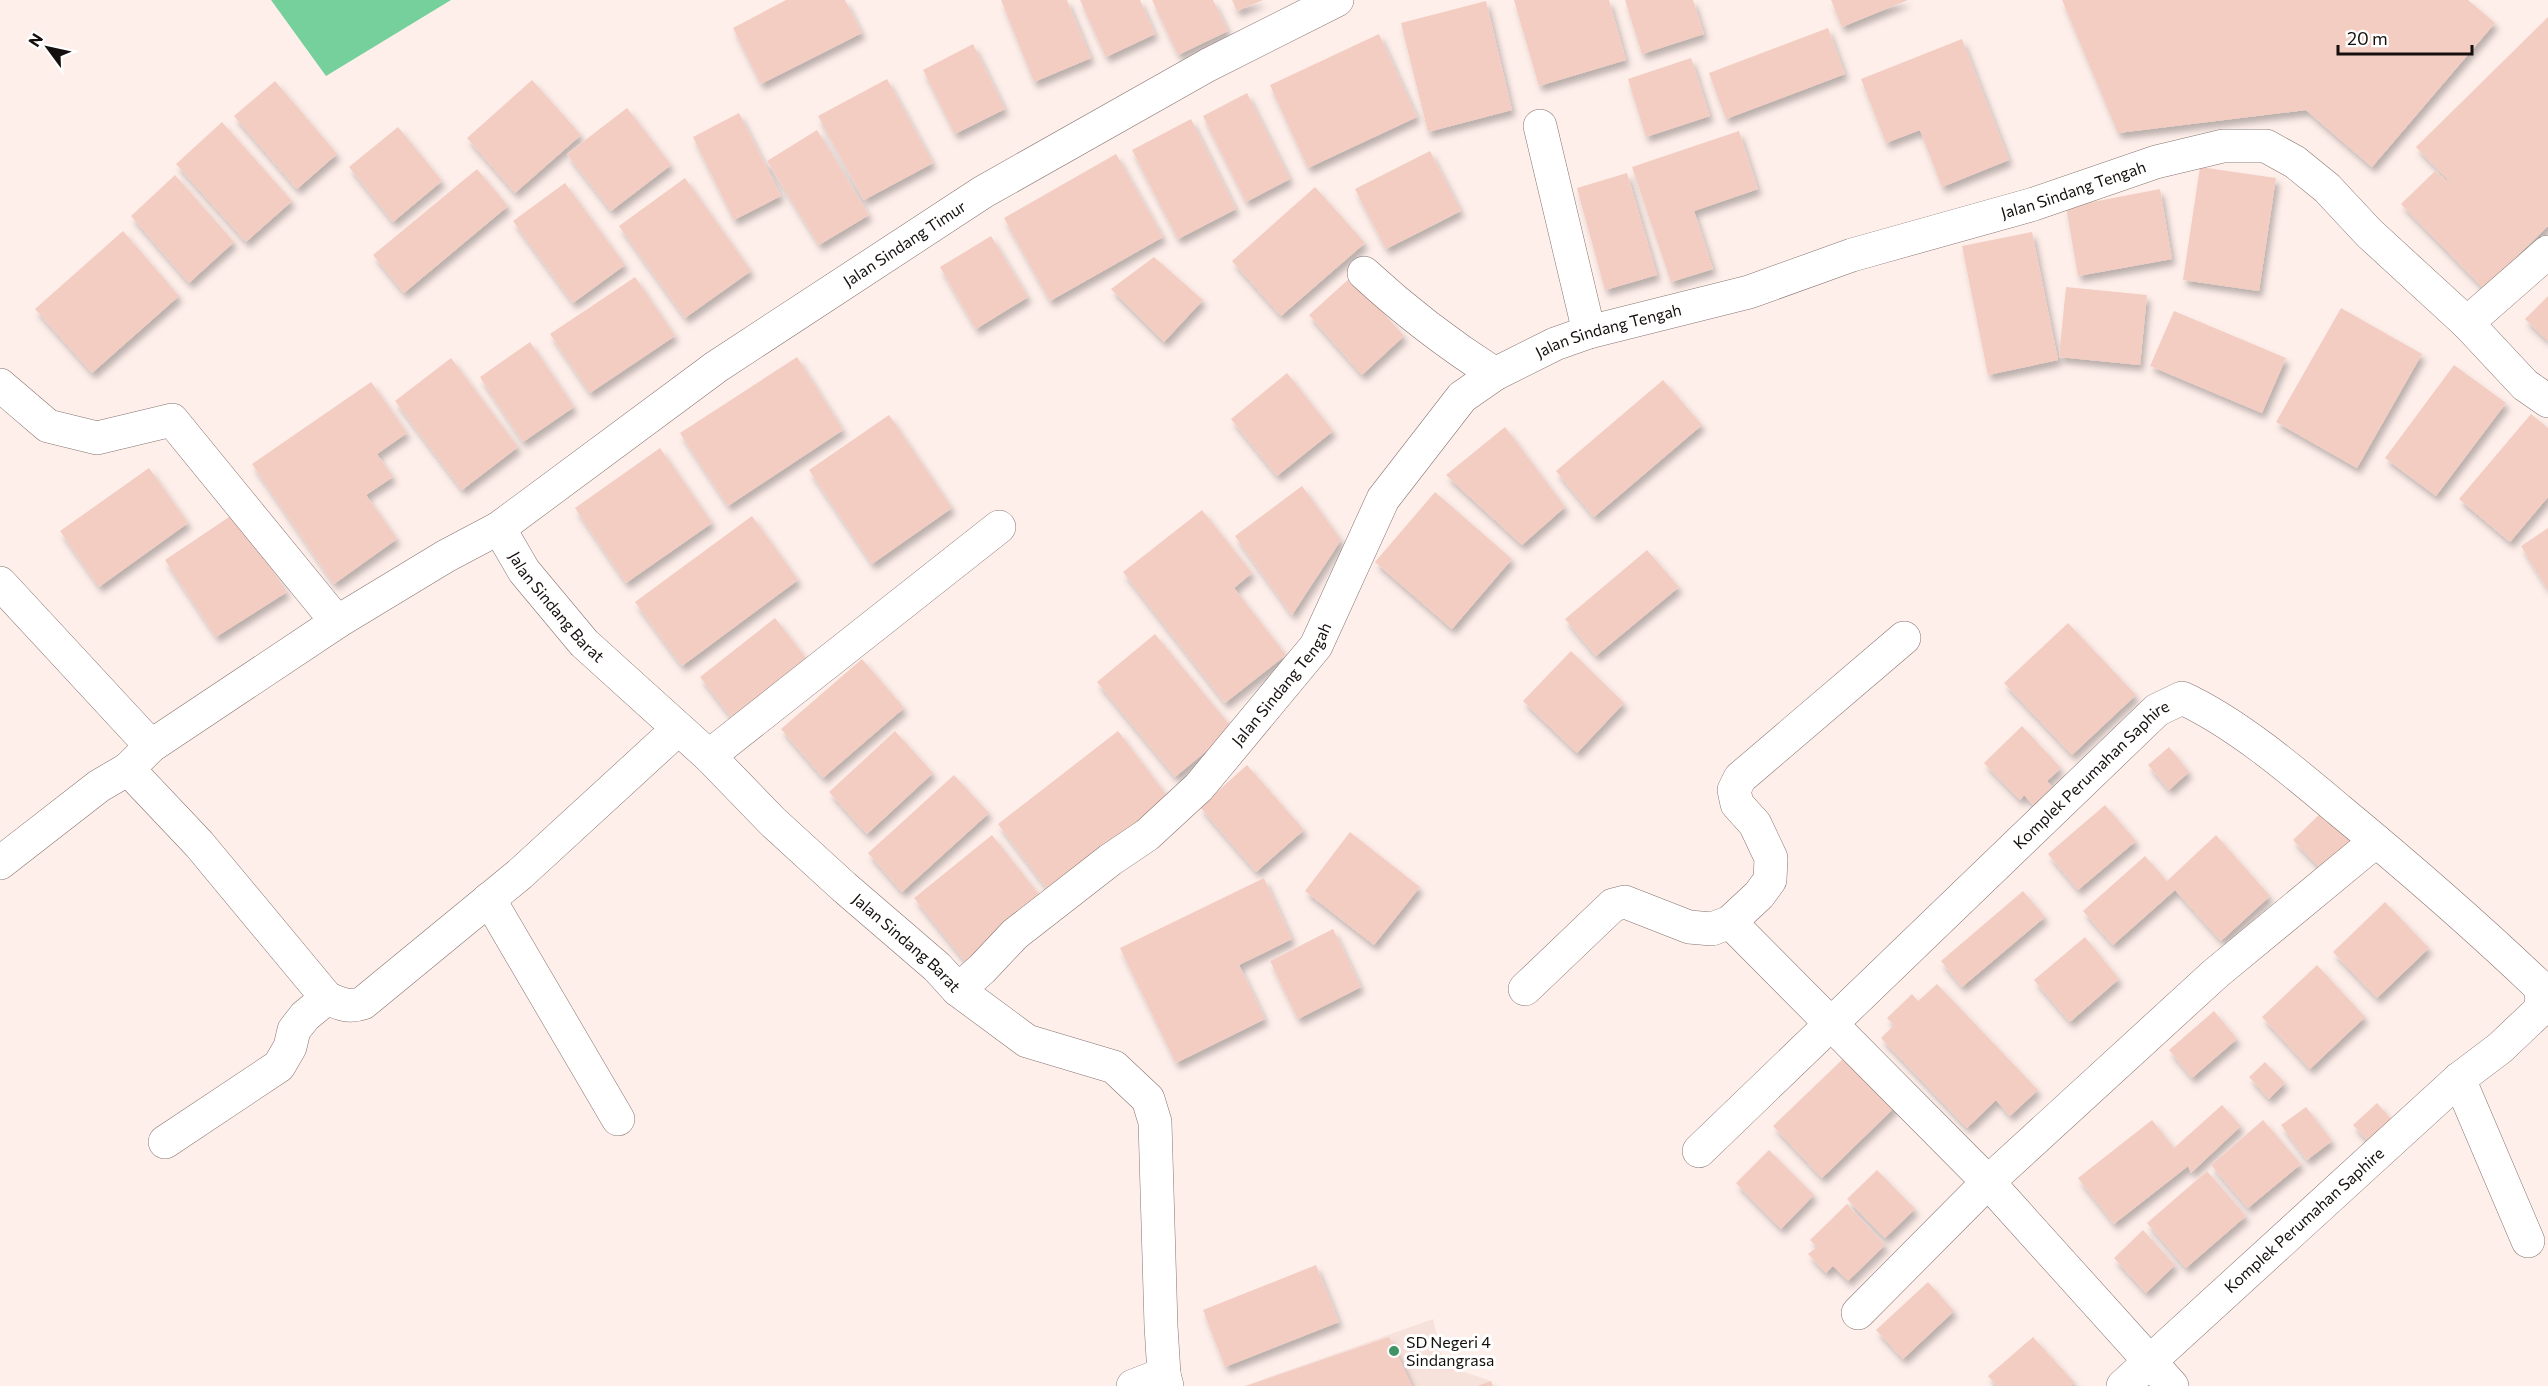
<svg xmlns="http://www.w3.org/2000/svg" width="2548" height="1386" viewBox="0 0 2548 1386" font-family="Commissioner,sans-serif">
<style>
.built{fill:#f7e1db}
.forest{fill:#76d09b}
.building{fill:#f3cdc2;filter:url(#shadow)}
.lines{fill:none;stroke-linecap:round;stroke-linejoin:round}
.street-casing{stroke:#85746f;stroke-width:34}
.street{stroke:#fff;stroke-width:33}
.poi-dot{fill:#3f9365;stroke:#fff;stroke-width:2}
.labels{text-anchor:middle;stroke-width:6;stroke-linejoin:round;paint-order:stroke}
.street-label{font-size:16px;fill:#150f0d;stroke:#fff}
.poi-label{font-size:16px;fill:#150f0d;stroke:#fff;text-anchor:start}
</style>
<defs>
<filter id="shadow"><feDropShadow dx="3.5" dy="6" stdDeviation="3" flood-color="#0004"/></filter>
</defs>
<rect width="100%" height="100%" fill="#ffefeb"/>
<!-- built -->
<path class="built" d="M1433,1319L1444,1365L1491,1381L1493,1386H1244Z"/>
<!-- forest -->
<path class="forest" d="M271,0H451L326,76Z"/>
<!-- building -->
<path class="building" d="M786,0H845L862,33L761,84L733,28Z
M1001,0H1067L1091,58L1034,82Z
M1080,0H1140L1155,34L1106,57Z
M1152,0H1213L1228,31L1178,55Z
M1232,0H1263L1237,11Z
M1514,0H1609L1626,60L1539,86Z
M1625,0H1693L1704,34L1642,54Z
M1831,0H1908L1842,27Z
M2062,0H2468L2495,23L2372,167L2306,110L2118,133Z
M1486,1L1512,110L1428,132L1401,23Z
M2548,17V226L2520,253L2487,292L2401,204L2435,171L2455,187L2416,147Z
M1828,28L1845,74L1726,119L1709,73Z
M1379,34L1417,117L1308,168L1270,85Z
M1962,39L2009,160L1942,187L1920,130L1886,143L1861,79Z
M973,44L1005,109L955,134L923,70Z
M1691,58L1710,116L1646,137L1628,79Z
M887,79L933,163L864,200L818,116Z
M532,80L581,135L515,193L467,138Z
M275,81L337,154L297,189L234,116Z
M1247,93L1290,179L1246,202L1203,116Z
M627,108L671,165L611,211L567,154Z
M739,113L781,196L734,220L693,137Z
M1191,119L1236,209L1178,239L1132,150Z
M222,122L292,201L246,242L176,164Z
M398,127L442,181L393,222L349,167Z
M817,130L869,215L819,245L767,161Z
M1739,131L1758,189L1694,211L1713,269L1671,282L1632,167Z
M1430,151L1461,211L1386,249L1355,189Z
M1116,154L1163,237L1050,301L1004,218Z
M2200,167L2276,178L2259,291L2183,280Z
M477,169L508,206L404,293L373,255Z
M1627,173L1657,275L1605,290L1577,188Z
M175,175L234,242L189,283L131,216Z
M685,178L751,271L685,318L619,226Z
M565,183L625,265L573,303L513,221Z
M1315,187L1365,243L1281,316L1232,261Z
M2160,189L2172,259L2078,276L2066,207Z
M123,231L179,296L92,373L35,309Z
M2032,232L2058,360L1988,375L1962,246Z
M991,236L1028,297L976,329L940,267Z
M1154,257L1203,300L1164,342L1111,289Z
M635,277L675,336L590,393L550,334Z
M1351,277L1404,336L1362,375L1309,315Z
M2066,287L2147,295L2140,365L2059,357Z
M2548,296V341L2525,319Z
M2341,308L2422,354L2357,468L2276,422Z
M2174,311L2286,358L2262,413L2150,366Z
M530,342L574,407L523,442L480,377Z
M797,357L843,430L728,506L680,433Z
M451,358L518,447L462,490L395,401Z
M2454,365L2506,403L2436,496L2385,458Z
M1287,373L1333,431L1277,476L1231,419Z
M1663,380L1702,425L1594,517L1556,471Z
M371,382L407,433L377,454L393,477L366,495L397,539L334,584L252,464Z
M2531,414L2548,428V497L2510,542L2459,499Z
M889,415L952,508L872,564L809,470Z
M1505,427L1565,507L1522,545L1446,475Z
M660,448L712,523L626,583L575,508Z
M149,468L188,523L99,587L60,531Z
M1302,486L1341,540L1292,615L1235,536Z
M1435,492L1512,559L1452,629L1375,562Z
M1202,510L1252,573L1234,588L1286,655L1225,703L1123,572Z
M235,513L287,592L216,637L165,560Z
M752,516L798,580L682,666L635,602Z
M2548,528V590L2521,546Z
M1647,550L1679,587L1596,656L1565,619Z
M775,618L806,658L731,717L700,677Z
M2068,623L2136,695L2072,755L2004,683Z
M1155,634L1233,729L1175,777L1097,682Z
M1571,651L1624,703L1577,753L1523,701Z
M862,659L904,708L823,778L781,729Z
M2022,726L2061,768L2047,781L2052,787L2033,805L2024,795L2020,800L1984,763Z
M895,731L933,773L867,834L829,792Z
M1118,731L1168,797L1048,890L998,824Z
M2169,747L2189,772L2169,790L2148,765Z
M1247,765L1304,830L1256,872L1200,807Z
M954,775L989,813L902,892L868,853Z
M2105,805L2136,841L2078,890L2048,854Z
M2325,809L2358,842L2326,874L2293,840Z
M1350,832L1420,887L1374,945L1305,891Z
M992,835L1045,902L968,965L914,898Z
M2216,835L2270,896L2221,941L2175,890L2113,945L2083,911L2145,856L2167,881Z
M1264,878L1292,939L1239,965L1265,1019L1176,1063L1120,948Z
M2023,891L2045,917L1962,987L1941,961Z
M2385,902L2429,948L2377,998L2333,952Z
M1333,929L1361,987L1298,1019L1270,961Z
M2085,937L2119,979L2070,1022L2034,980Z
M2317,965L2365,1017L2310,1069L2262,1017Z
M1937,984L2038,1090L2010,1116L1996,1100L1967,1128L1881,1038L1894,1025L1887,1018L1912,994L1918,1001Z
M2214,1011L2237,1039L2192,1078L2169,1050Z
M1847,1055L1896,1106L1822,1178L1773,1126Z
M2265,1062L2285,1083L2269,1099L2249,1077Z
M2377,1103L2400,1129L2377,1150L2353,1125Z
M2222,1105L2241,1126L2191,1173L2188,1166L2114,1224L2078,1178L2152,1120L2174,1148Z
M2306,1107L2332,1141L2307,1160L2281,1125Z
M2263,1120L2301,1164L2248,1208L2211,1165Z
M1769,1150L1814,1195L1781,1229L1736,1183Z
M1877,1170L1915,1209L1885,1238L1847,1199Z
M2207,1171L2246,1216L2186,1268L2147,1223Z
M1847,1204L1885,1245L1848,1281L1833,1266L1826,1273L1808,1254L1817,1247L1810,1240Z
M2143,1230L2175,1265L2146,1293L2114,1258Z
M1316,1265L1339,1322L1225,1367L1203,1310Z
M1928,1282L1954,1311L1903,1359L1876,1330Z
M1389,1337L1412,1386H1246Z
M2033,1337L2074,1382L2071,1386H1997L1988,1376Z
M1491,1381L1493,1386H1477Z"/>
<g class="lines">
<!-- street casing -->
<g class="street-casing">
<g id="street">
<path d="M1540,126L1589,332"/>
<path d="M1364,273C1405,311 1448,344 1495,374"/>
<path d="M2467,323L2548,252"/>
<path d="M0,385L48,426L97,438L172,420L337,622"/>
<path id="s1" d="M499,528L524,571L584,643L709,756L773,822L844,887L937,967L958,990L1027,1041L1114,1067L1148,1099L1155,1122L1161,1326L1164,1374L1167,1386"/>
<path d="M0,583L151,746"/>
<path d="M709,756L999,527"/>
<path id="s2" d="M128,769L151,746L337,622L446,556L499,528L716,367L983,192L1208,65L1337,0"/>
<path d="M0,863L99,786L128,769L199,844L327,998C340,1004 349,1008 363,1003L520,874L678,729"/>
<path d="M489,899L618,1119"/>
<path d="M1730,922L1988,1182L2172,1386"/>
<path d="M1525,989L1613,905L1625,902L1689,927L1712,929L1730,922L1759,895L1770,880L1771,858L1755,824L1737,804L1734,790L1740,778L1904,638"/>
<path id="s3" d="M958,990L982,969L1015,934L1110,860L1147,835L1199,787L1316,646L1383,499L1462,397L1495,374L1555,344L1589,332L1749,292L1852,255L2034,204L2156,162L2223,146H2266L2295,162L2327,188L2369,233L2467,323L2525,385L2548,401"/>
<path d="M2459,1079L2528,1241"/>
<path d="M165,1142L279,1066L290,1047L294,1030L305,1016L327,998"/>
<path id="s4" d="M1699,1151L2157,710L2182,698C2235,722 2293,771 2338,809C2407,866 2475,925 2540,987L2542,1000L2539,1011L2500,1048L2459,1079L2123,1386"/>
<path d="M1858,1313L1988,1182L2215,974L2376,841"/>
<path d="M1133,1386L1164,1374"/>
</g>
</g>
<!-- street -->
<use href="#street" class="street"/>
</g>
<!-- markers -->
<circle class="poi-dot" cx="1394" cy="1351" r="6"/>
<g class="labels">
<!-- street labels -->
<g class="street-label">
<text dy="6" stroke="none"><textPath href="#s3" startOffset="1438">Jalan Sindang Tengah</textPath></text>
<text dy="6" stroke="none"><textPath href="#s2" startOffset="939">Jalan Sindang Timur</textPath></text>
<text dy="6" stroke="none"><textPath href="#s3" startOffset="952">Jalan Sindang Tengah</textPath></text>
<text dy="6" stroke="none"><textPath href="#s1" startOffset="98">Jalan Sindang Barat</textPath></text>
<text dy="6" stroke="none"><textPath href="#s3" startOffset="448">Jalan Sindang Tengah</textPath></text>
<text dy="6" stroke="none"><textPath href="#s4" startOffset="544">Komplek Perumahan Saphire</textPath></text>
<text dy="6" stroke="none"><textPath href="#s1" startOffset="584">Jalan Sindang Barat</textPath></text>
<text transform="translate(2304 1220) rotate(-42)" y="6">Komplek Perumahan Saphire</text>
</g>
<!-- poi labels -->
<g class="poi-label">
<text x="1406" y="1348">SD Negeri 4<tspan x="1406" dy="18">Sindangrasa</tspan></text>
</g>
</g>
<!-- north arrow -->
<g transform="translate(48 48) rotate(303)" stroke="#ffffff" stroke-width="4.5" paint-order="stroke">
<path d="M0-4.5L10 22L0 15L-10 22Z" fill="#150f0d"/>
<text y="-9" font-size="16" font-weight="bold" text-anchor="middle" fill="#150f0d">N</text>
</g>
<!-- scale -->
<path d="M2338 45v9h134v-9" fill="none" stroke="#150f0d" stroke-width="3"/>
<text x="2347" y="45" font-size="18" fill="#150f0d" stroke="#ffffff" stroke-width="4.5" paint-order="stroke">20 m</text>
</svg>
